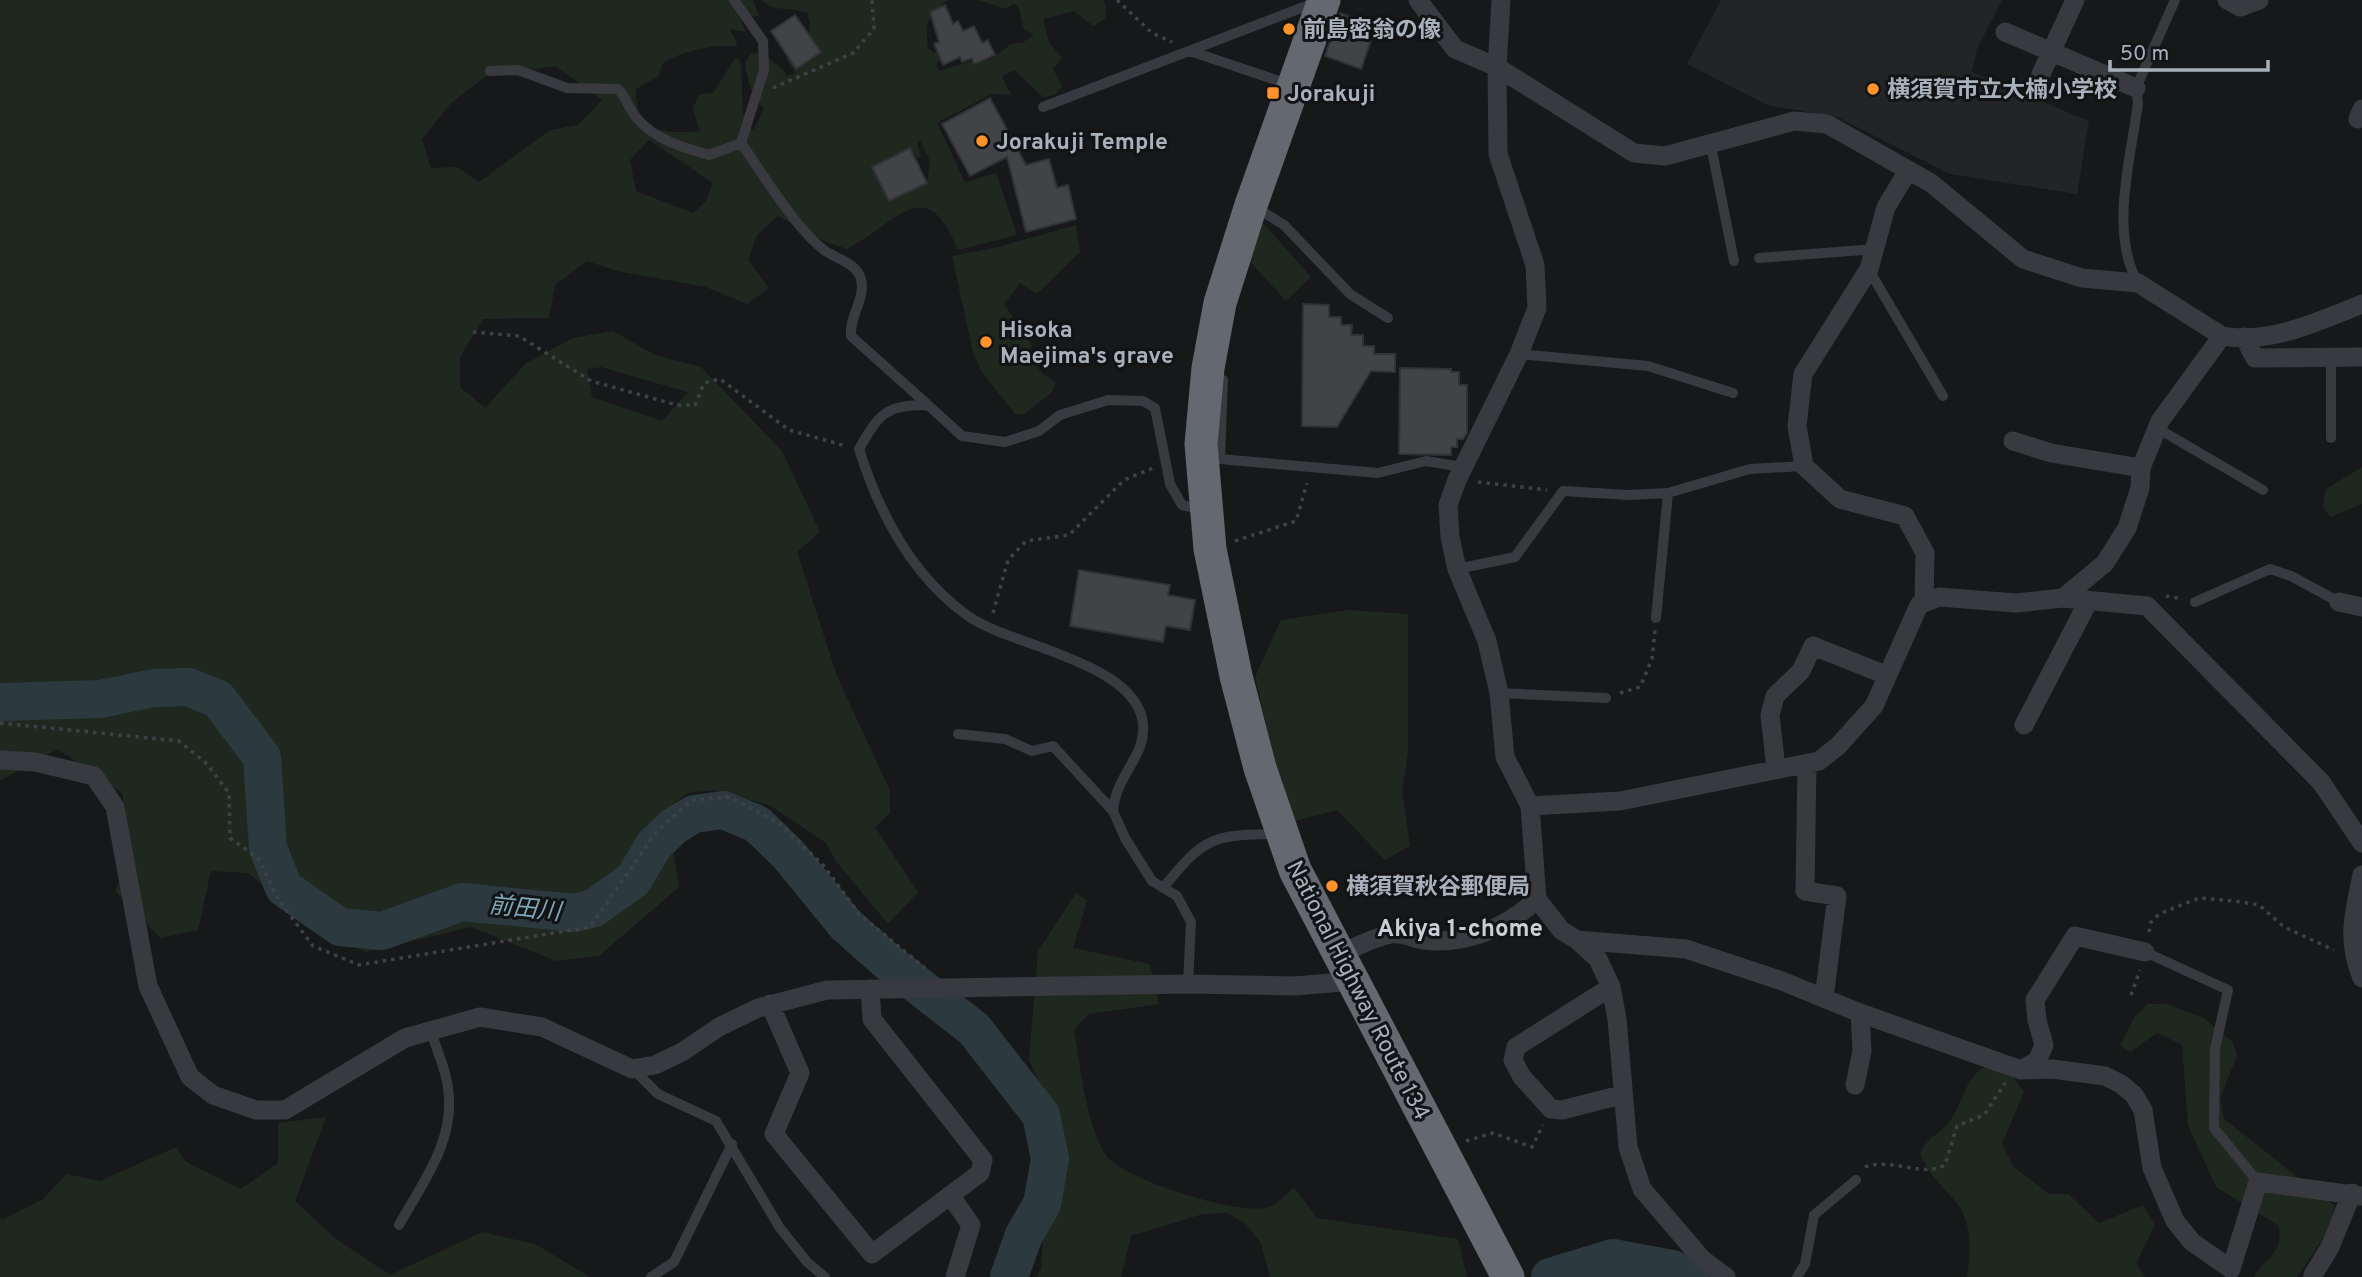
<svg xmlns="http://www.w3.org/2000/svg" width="2362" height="1277" viewBox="0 0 2362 1277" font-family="Overpass,'Noto Sans JP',sans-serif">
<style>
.built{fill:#232427}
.green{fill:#1f281f;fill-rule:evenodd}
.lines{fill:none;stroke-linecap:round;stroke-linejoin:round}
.river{stroke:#2c3a3f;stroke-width:38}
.building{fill:#414347;stroke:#313236;stroke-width:2}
.path{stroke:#3e4246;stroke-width:3.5;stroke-dasharray:3.5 5;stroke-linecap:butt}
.lane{stroke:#383a3f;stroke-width:10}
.street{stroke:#383a3f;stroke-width:19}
.highway{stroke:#646970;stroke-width:33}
.poi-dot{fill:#ff922a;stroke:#121315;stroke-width:2.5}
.labels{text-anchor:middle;stroke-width:6;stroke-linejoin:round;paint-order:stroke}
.poi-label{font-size:23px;font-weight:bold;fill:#a8b1bb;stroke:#121315;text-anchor:start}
.street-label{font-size:23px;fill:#a8b1bb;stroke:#121315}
.water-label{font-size:24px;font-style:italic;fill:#7da7b8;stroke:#121315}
.neighbourhood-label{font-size:24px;font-weight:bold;fill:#cacfd6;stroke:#121315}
</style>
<rect width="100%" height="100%" fill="#17181a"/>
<!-- built -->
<path class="built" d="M1721,0H2002L1977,49L1972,72L2089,121L2077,194L1950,174L1837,117L1767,105L1687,64Z"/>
<!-- green -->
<path class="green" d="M0,0H753L759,16H739L746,32L729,29L737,42L736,47C715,43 679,52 662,64L659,76L636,89C635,133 664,134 700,131L693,108L699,94L713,93L735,58L740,60C745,85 737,111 750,130L754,129L764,109C751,94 748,83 745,63L751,53C764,53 781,65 787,76L796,74L787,59V52L808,37L810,24L807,13C791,6 775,13 761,0H948C927,15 925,22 928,48L933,53L939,52V61L936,65L939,71L975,60H990L1011,44L1022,43L1034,35L1024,30L1019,9L1014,3L1006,9L978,0H1103L1106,7L1105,19L1093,26L1074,11L1043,19L1049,42L1062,58L1053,69L1062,86L1055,95L1043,97L1014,70L1002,77L1011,95L992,94L937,123L965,182L996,173L1017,235L958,250C925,170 898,223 847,249L826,242L778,216L757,235L748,260L769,288L747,304L706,287L617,271L587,261L555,285L549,318L483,319L460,357V387L485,408L525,364L573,338L613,331L655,355L701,367L782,451L820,532L797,552L837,676L890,791V813L875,827L918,892L888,924L835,860L826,843L771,806L714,790L687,793L672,805V844L679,887L599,956L556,961L471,927L366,952L329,934L248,873L211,871L198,930L160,938L115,891L133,853L122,793L58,749L0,781ZM556,66L602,100L578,125L550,130L479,182L457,167L431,168L422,139L451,103L486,76ZM649,140L713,183L706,201L693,213L636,191L630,160ZM920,140L930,161L927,183L889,201L873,167L910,149L917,158L921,156L917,143ZM601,367L687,392H688L662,421L592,397L587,369Z
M1257,216L1311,277L1286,301L1243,254Z
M1076,225L1080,252L1037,294L1020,283L1004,304L1032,345L1029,357L1042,373L1056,382L1052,392L1024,414H1015L982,372L973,353L952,256L998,247Z
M2362,467V504L2330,517L2323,507L2326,489Z
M1348,610L1408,614V753L1402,791L1410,846L1385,860L1337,810L1288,823L1255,677L1281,620Z
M1076,893L1087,901L1073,948L1150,964L1159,1004L1089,1014L1074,1030C1081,1068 1085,1120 1105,1154C1120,1179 1242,1217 1269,1207C1278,1204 1287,1193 1294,1187L1317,1218L1458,1239L1467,1277H1270L1261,1243L1245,1223L1227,1213L1203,1214L1131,1236L1121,1277H1036L1041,1269L1043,1237L1062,1135L1029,1060L1038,951Z
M2147,1004H2167L2203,1018L2233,1042L2237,1056L2220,1098L2224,1119L2336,1207L2323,1239L2297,1277H2254C2265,1257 2283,1255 2279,1226L2216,1187L2188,1125L2182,1045L2157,1033L2130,1052L2120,1045L2134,1018Z
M1986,1066L2013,1077L2024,1092L2002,1144L2014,1167L2049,1194H2068L2099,1223L2143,1205L2155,1225L2136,1263L2145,1277H1967C1971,1256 1972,1225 1959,1206C1945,1187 1928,1176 1920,1153C1931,1133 1941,1134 1950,1121C1963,1103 1966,1075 1986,1066Z
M326,1117L295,1201L336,1239L390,1275L482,1232L535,1244L590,1277H0V1217L2,1220L43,1199L67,1174L100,1181L176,1147L186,1162L241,1189L278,1163V1123Z"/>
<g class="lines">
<!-- river -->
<path class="river" d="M0,702L100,699L154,688L188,687L218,699L262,757L268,848L284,888L340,927L382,931L462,902L574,913L594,908L633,880L654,845L674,826L694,814L723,810L757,824L788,854L846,925L888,962L974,1029L1041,1115L1050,1159L1042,1204L1024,1235L1009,1277
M1550,1277L1613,1258L1672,1269L1690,1277"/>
</g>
<!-- building -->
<path class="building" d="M945,5L953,24L958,21L963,31L974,26L982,43L988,40L995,55L974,64L972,58L962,62L960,57L943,65L934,44L939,42L930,12Z
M1340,13L1376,26L1361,69L1325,56Z
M795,15L821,52L796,69L771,31Z
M990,98L1026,165L1049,159L1057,188L1068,185L1076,219L1026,232L1007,157L970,176L942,124Z
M910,148L927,183L889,201L872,167Z
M1303,304L1329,305V317H1341V325H1352L1351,335H1363V346H1374V354H1395V372L1371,371L1337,427L1302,426Z
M1400,368L1451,369V372H1459V385H1467V433L1463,439H1457V447H1451V455L1399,454Z
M1079,570L1170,585L1168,595L1195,600L1190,630L1166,626L1163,642L1070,626Z"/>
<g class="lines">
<!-- path -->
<path class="path" d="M1117,0L1152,33L1172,42
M773,88L853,53L874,29L872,0
M473,332L519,336L591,381L677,405H695L704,383L720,379L789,430L846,446
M1478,482L1547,490
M1235,541L1296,521L1307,483
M2166,596L2183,599
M993,613L1008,560L1026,541L1069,535L1124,480L1153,468
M1620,693L1640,687L1652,659L1655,630
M0,723L179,741L207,764L229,793L230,838L258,858L278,899L313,946L359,965L590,927L656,832L692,800L730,797L779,823L824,866L859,914L925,968
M2149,932L2151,922L2159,914L2199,898L2235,901L2259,905L2284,927L2334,950
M2131,995L2140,970
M1466,1141L1493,1133L1532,1147L1543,1125
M1865,1167C1891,1157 1922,1178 1945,1165L1957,1126L1984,1115L2005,1083"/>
<!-- lane -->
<path class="lane" d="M734,0L763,41L764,70L741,143
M1190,51L1288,84
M490,71L518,70L567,88L618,89C627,98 628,108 636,117C653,139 684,148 709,155L741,143
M1043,107L1314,3
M741,143C763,174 795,228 824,250C836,259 856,262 861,279C866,299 849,316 851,336L928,405
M1711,146L1734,261
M1255,207L1284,225L1350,294L1388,318
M1759,258L1876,249
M1869,270L1943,396
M2138,283C2109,232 2131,158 2138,103L2136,88L2175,0
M1519,354L1648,366L1733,393
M2331,357V438
M1223,380L1220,459L1378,473L1426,461L1462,467
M2157,428L2263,490
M1457,569L1515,557L1563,491L1629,495L1668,493L1750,469L1804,466
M2195,602L2270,569L2291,576L2339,602
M1656,618L1668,493
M1499,693L1606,698
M958,734L1005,739L1032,751L1053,746L1113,811L1125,838L1152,881L1177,896L1191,922L1188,984
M1113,811C1116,772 1150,755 1142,718C1129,661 1009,645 968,616C912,576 879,513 859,449C880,413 885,405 928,405L962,436L1005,442L1039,431L1060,415L1108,400L1143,401L1155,408L1170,484L1182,505L1201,510
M1163,888C1205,836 1212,835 1278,834
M2145,952L2228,990L2215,1049L2214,1128L2258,1182
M634,1070L658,1094L716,1121L780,1228L807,1262L825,1277
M399,1225C423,1182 456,1140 448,1088C446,1069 436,1049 431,1031
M651,1277L674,1262L732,1144
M1797,1277L1805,1264L1814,1215L1856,1180"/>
<!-- street -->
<path class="street" d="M1418,0L1455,49L1497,67L1634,153L1665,156L1794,121L1827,124L1931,183L2023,259L2082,278L2138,283L2222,336C2270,345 2319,321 2362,304
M1501,0L1497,67L1498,154L1535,265L1537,308L1519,354L1457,480L1448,505L1450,537L1457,569L1487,641L1499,693L1505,757L1530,806L1537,899L1561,930L1577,940L1598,959L1611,987L1617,1019L1628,1147L1642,1189L1702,1259L1726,1277
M2227,0L2240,7L2259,0
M2005,32L2136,88
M2041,74L2075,0
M2358,119L2362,109
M1908,171L1886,207L1869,269L1803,374L1797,426L1804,466L1840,499L1905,516L1925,553L1924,601
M2244,337L2255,358L2362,357
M2013,441L2051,453L2141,468
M2063,598L2105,563L2127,528L2140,488L2141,468L2160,421L2222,336
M2339,602L2362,607
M2024,725L2088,602
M0,760L35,762L94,776L115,807L148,986L190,1077L213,1095L256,1110H285L405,1038L480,1017L542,1027L632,1069L655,1065L682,1052L719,1027L758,1008L827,990L1188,984L1294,986L1355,981
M1807,763L1805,891L1837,896L1824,998
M1776,769L1770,715L1775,696L1801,671L1813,646L1886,675
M1530,806L1620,801L1819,761L1838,746L1874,706L1919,605L1939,597L2016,603L2063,598L2147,606L2321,782L2362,843
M2362,875C2354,914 2346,939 2362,978
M1577,940L1686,949L1782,981L1860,1013L2021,1070L2052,1069L2105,1076L2121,1084L2134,1095L2143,1110L2152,1168L2175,1221L2192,1242L2231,1269L2258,1182L2362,1196
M1340,954C1356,947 1374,937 1391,934C1401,932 1413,938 1423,940C1465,945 1507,928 1537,899
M1611,987L1516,1047L1513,1060L1522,1077L1551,1109L1562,1110L1621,1095
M770,1004L800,1073L774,1134L872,1254L980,1173L983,1160L872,1019L870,989
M2021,1070L2037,1061L2044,1045L2037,1020L2035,1000L2075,936L2145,952
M1855,1085L1862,1051L1860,1013
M950,1195L971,1225L955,1277
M2313,1275L2330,1247L2352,1193"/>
<!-- highway -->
<path class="highway" d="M1324,0L1251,205L1220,303L1208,368L1201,444L1210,549L1236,676L1260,768L1295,870L1508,1277"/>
</g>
<!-- markers -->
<g class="poi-dot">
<circle cx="1289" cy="29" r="7"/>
<circle cx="1873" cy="89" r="7"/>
<rect x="1266" y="86" width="14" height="14" rx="3.5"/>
<circle cx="982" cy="141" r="7"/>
<circle cx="986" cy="342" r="7"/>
<circle cx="1332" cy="886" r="7"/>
</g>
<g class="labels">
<!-- poi labels -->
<g class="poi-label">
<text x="1303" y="37">前島密翁の像</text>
<text x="1887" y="97">横須賀市立大楠小学校</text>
<text x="1287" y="101">Jorakuji</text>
<text x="996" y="149">Jorakuji Temple</text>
<text x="1000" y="337">Hisoka<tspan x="1000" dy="26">Maejima's grave</tspan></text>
<text x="1346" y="894">横須賀秋谷郵便局</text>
</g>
<!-- street labels -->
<g class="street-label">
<text transform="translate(1359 990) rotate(63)" y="8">National Highway Route 134</text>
</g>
<!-- water labels -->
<g class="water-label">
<text transform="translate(525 908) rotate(6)" y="8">前田川</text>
</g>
<!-- neighbourhood labels -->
<g class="neighbourhood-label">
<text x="1460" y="936">Akiya 1-chome</text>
</g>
</g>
<!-- scale -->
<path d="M2110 60v10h158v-10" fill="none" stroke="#a8b1bb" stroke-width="3.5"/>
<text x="2120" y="60" font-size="21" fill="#a8b1bb" stroke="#121315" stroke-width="5" paint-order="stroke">50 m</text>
</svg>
